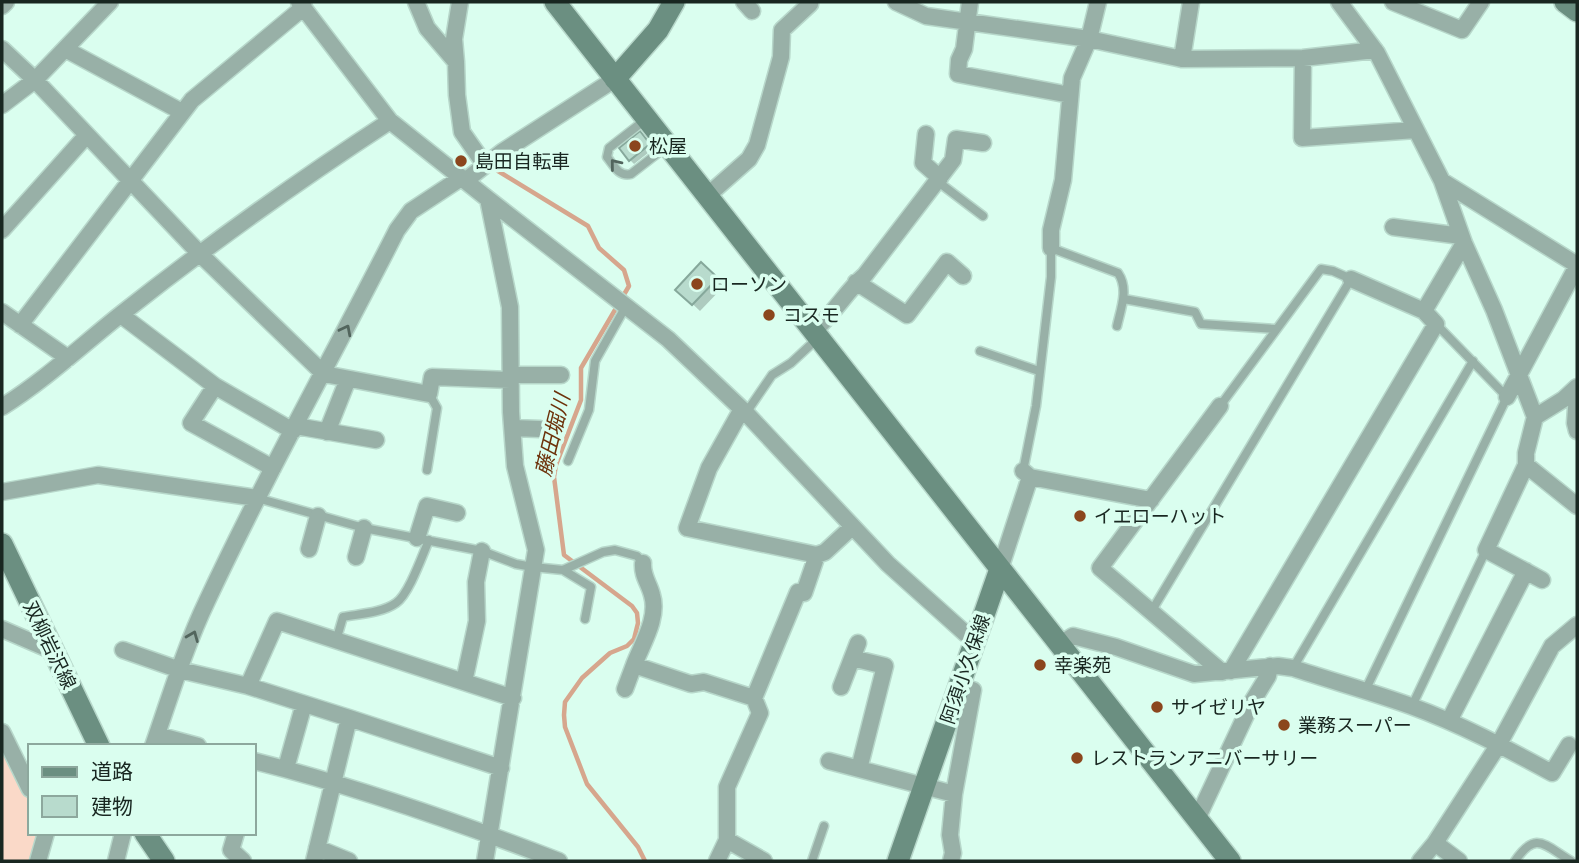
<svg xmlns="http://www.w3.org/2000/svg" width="1579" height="863" viewBox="0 0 1579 863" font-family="Jost,'Noto Sans JP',sans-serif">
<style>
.green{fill:#fad9c8}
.shadow{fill:#0003}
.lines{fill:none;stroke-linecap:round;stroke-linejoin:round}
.stream{stroke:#d6a68d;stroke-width:4.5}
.building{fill:#b8dbcd;stroke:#86a89b;stroke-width:2}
.lane-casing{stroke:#b7d7ca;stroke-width:11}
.street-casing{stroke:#b7d7ca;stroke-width:19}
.secondary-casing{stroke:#b7d7ca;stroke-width:24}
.lane{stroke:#98b0a7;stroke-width:8}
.street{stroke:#98b0a7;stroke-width:16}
.secondary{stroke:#6b8f81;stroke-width:21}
.oneway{stroke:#52655d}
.poi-dot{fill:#8b461d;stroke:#dafeef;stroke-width:2.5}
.labels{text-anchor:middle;stroke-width:7;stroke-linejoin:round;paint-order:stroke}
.poi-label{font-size:19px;fill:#192721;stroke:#dafeef;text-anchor:start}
.street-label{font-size:19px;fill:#192721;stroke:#dafeef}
.water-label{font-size:21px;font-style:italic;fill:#6d320b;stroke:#dafeef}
</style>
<rect width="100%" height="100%" fill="#dafeef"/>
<!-- green -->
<path class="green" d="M2,732L30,789V833H46L38,861H2Z"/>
<!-- shadow -->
<path class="shadow" d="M645,138L653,149L634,164L630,160Z
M701,265L724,286L700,311L678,290Z"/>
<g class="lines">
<!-- stream -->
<path class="stream" d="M498,171L588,226L599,248L624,270L629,286L581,368V400L556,465L554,477L564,555L632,606L637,613L638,623L634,639L627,646L610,653L582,678L565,702L564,715L565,727L587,784L638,847L645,861"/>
</g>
<!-- building -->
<path class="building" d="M640,131L650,144L629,161L619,148Z
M701,262L718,278L692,305L675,290Z"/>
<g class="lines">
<!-- lane casing -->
<g class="lane-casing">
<path id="lane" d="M645,120L609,148L607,157C614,166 619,177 631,174L667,146
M937,181L983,216
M1124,299L1195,312L1201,324L1275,329
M980,351L1039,371
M746,413L772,375L791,363L818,338
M568,461L589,410L595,361L626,306
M427,470L437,408L429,394
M1023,471L1036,406L1051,277V248L1118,273C1129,289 1121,308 1117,326
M257,498L364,528L482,551L516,564L533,567L563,570L603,552L615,550L637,556L643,563
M563,570L591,587L585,619
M1151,612L1351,279L1333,271L1321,269L1220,406
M336,641L343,617C359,614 382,613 396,603C409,594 422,556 429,540
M1293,668L1473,361
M1365,691L1507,397L1436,324
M1412,706L1486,550
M812,861L824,826
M1515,861C1536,830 1544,845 1571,861"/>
</g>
<!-- street casing -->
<g class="street-casing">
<path id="street" d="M299,2L390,121L488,199L668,339L746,413L888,564L966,634
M416,2L427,28L456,62L457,95L462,132L485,165
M744,2L752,11
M896,2L926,16L1089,39L1182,59L1303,58L1375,50
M970,2L964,49L959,60L958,74L1070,95
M1339,2L1377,53L1442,181L1464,243L1494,310L1535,417L1526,453V465L1486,550L1542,580
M1393,2L1462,30L1481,2
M2,6L6,2
M2,49L35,80L201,255L324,374L429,394L432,377L511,380
M65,49L182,112
M1303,58L1302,138L1416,130
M1182,59L1191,2
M456,62L454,39L460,2
M2,105L35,80L110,2
M926,134L923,163L940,178
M465,181L502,152L615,79
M1442,181L1577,265
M707,196L749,159L757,145L781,57L782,30L810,4L809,2
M1393,227L1461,236
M2,230L86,136
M1051,248V230L1063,180L1072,78L1089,39L1098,2
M856,282L907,315L947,262L963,276
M1424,311L1464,243
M2,312L68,358
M121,315L215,386L293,431
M20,325L192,100L304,7
M813,331C834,315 845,292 865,275L953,160L956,139L983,143
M511,375H561
M215,386L191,423L273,468
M1577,394L1575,423L1577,431
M1507,397L1577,266
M1220,406L1100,568L1222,672
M2,407C45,380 81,346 120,315C207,246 298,181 390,121
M742,409L709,468L687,528L817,555L825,552L852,527
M1535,417L1564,399L1577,387
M296,426L376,440
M513,428L540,429
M327,432L348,379
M1526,465L1577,506
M1023,471L1030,477L1151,500
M2,492L98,475L257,498
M417,538L427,506L457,513
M309,549L318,516
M356,557L364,528
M643,563C642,576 649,583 652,595C659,618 642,644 634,665L691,684L704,682L754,698L760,713L727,787V840L764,861
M1000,569L1030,477
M2,629L53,651
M1059,645L1073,636L1116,647L1194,674L1278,666L1293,668C1332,681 1372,692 1411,706C1460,724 1506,748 1552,773L1569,745
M123,650L180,670L248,686L349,718L501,768
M852,658L885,666L859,769
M1231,671L1436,324L1424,311L1351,279
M464,682L477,621L476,582L482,551
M248,686L277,621L513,698
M841,687L858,643
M625,689L634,665
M754,698L798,592L804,593L817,555
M1449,721L1526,571
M2,732L30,789
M157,735L198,746
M153,746C170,697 185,647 207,601C266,475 334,354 397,230L411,211L461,178
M254,761C358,787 460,823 559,861
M829,761L954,794
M286,768L304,704
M1197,819L1252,702L1268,676L1270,666
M236,833L231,850L243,861
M1435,843L1459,861
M317,848L349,861
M38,861L46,833
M116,861L123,833
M314,861L349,718
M485,861L536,550L515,466L511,412L510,307L488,199
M717,861L727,840
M951,861L953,853L950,835L954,794L973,690
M1420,861L1435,843L1499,744L1552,646L1577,625"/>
</g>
<!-- secondary casing -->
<g class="secondary-casing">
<path id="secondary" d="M555,2L1230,861
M1565,2L1577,11
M615,79L658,30L674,2
M2,544L99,746
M145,833L164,861
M898,861L1000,569"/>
</g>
<!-- lane -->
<use href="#lane" class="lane"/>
<!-- street -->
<use href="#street" class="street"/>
<!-- secondary -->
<use href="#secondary" class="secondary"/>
</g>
<!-- one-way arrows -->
<defs><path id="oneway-chevron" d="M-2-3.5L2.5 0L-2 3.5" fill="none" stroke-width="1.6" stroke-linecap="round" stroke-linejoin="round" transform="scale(1.75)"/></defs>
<g class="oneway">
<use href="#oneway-chevron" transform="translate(615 164) rotate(-129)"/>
<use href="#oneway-chevron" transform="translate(346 330) rotate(-63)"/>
<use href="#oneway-chevron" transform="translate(193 636) rotate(-68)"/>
</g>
<!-- markers -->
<g class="poi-dot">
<circle cx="635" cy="146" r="7"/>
<circle cx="461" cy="161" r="7"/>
<circle cx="697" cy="284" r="7"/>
<circle cx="769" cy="315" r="7"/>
<circle cx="1080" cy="516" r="7"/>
<circle cx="1040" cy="665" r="7"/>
<circle cx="1157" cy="707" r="7"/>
<circle cx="1284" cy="725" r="7"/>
<circle cx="1077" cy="758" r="7"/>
</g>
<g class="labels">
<!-- poi labels -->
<g class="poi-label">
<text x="649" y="153">松屋</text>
<text x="475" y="168">島田自転車</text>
<text x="711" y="291">ローソン</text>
<text x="783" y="322">コスモ</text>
<text x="1094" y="523">イエローハット</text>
<text x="1054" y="672">幸楽苑</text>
<text x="1171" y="714">サイゼリヤ</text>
<text x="1298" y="732">業務スーパー</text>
<text x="1091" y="765">レストランアニバーサリー</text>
</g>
<!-- street labels -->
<g class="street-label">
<text transform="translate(50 645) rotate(64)" y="7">双柳岩沢線</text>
<text transform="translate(965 669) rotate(-71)" y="7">阿須小久保線</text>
</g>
<!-- water labels -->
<g class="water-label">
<text transform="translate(553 435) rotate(-76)" y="7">藤田堀川</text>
</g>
</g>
<!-- border -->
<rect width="1579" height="863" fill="none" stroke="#192721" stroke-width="7"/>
<!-- legend -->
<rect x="28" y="744" width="228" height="91" fill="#dafeef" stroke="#8da89d" stroke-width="2"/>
<rect x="42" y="767" width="35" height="10" fill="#6b8f81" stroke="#8da89d" stroke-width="2"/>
<text x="91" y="779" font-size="21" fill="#192721">道路</text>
<rect x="42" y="796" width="35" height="21" fill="#b8dbcd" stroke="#8da89d" stroke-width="2"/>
<text x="91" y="814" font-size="21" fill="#192721">建物</text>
</svg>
